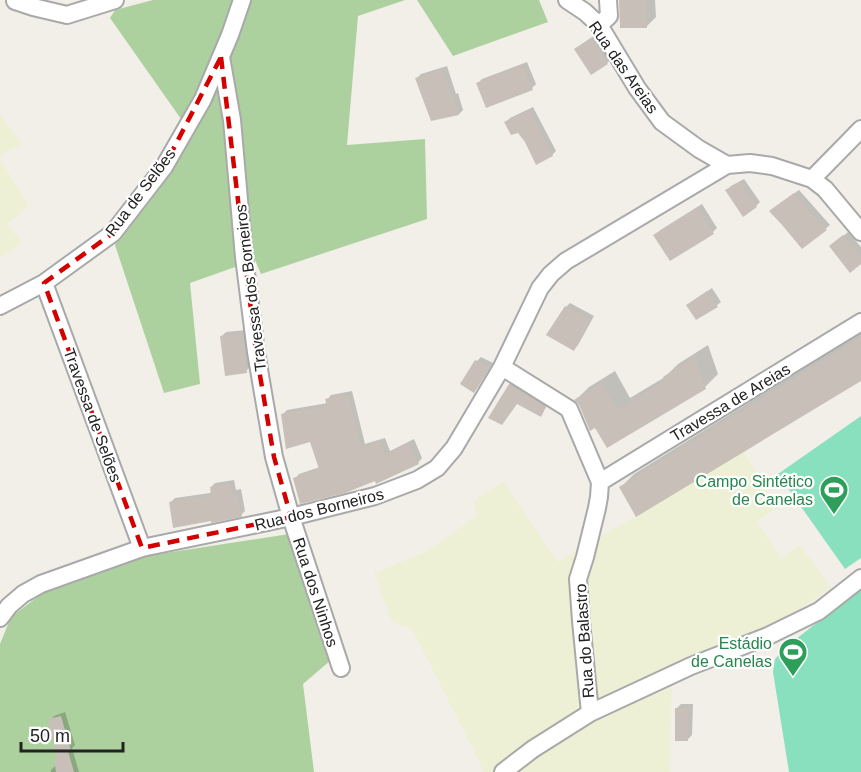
<svg xmlns="http://www.w3.org/2000/svg" width="861" height="772" viewBox="0 0 861 772" font-family="Arial,sans-serif">
<style>
.farmland{fill:#eef0d5}
.forest{fill:#add19e}
.pitch{fill:#88e0be}
.shadow{fill:#0003}
.building{fill:#c7bfb8}
.lines{fill:none;stroke-linecap:round;stroke-linejoin:round}
.minor-casing{stroke:#a9a9a9;stroke-width:20}
.minor{stroke:#fff;stroke-width:16}
.marked{fill:none;stroke:#d40000;stroke-width:4.5;stroke-dasharray:12 8;stroke-linejoin:round}
.labels{text-anchor:middle;stroke-width:4.5;stroke-linejoin:round;paint-order:stroke}
.street-label{font-size:16px;fill:#222;stroke:#fff}
.leisure-label{font-size:16px;fill:#27864d;stroke:#fff;text-anchor:end}
</style>
<rect width="100%" height="100%" fill="#f2efe9"/>
<!-- farmland -->
<path class="farmland" d="M0,114L22,144L0,156Z
M0,159L29,206L7,224L22,243L0,257Z
M744,452L777,507L757,522L781,558L800,545L831,587L733,657L672,678L670,772H483L478,759L412,629L392,622L374,573L425,552L477,516L474,501L503,481L558,562Z"/>
<!-- forest -->
<path class="forest" d="M153,0H405L358,16L347,145L425,139L427,219L261,274L255,260L190,283L200,384L164,393L115,245L126,215L193,136L110,18L115,10Z
M417,0H539L548,22L453,56Z
M289,534L331,660L303,684L314,772H0V644L11,617L48,589L114,561Z"/>
<!-- pitch -->
<path class="pitch" d="M861,416V558L845,569L778,474Z
M861,588V772H789L773,672L775,659L786,647Z"/>
<!-- shadow -->
<path class="shadow" d="M621,0H655L656,17L647,26Z
M595,35L611,59L607,63L575,49Z
M527,62L536,84L532,88L478,83L482,79Z
M447,66L456,94L458,93L463,110L459,114L432,120L417,78L421,74Z
M533,107L556,151L552,155L526,141L519,132L506,122L510,118Z
M744,179L760,202L756,206L727,190L731,186Z
M799,190L830,225L803,247L775,207Z
M702,204L717,228L713,232L659,231Z
M848,232L861,247V263L835,243Z
M712,288L721,302L717,305H688Z
M570,303L594,316L578,345L574,349L566,307Z
M247,330L250,367L246,371L222,336L226,332Z
M861,333V379L621,487L634,474Z
M708,345L718,374L705,387L608,446L576,400L589,387L615,371L630,398L665,377L678,364Z
M481,357L493,363L478,387L474,391L463,384L477,361Z
M514,380L549,403L540,415L518,402L502,423L490,417L510,384Z
M352,391L365,444L385,438L390,451L414,439L422,458L418,463L376,479H295L299,474L320,467L311,440L283,414L287,410L328,403L327,400L331,395Z
M234,480L236,490L241,489L245,511L241,515L171,502L175,498L210,493L212,491L211,487L215,483Z
M681,704H693L692,735L688,739L677,708Z
M65,712L75,745L72,748L79,772H51V770L56,765L58,758L50,720L54,716Z"/>
<!-- building -->
<path class="building" d="M619,0H647V28H620Z
M591,38L608,64L591,75L574,49Z
M523,65L533,90L486,108L476,83Z
M443,69L452,97L454,96L459,115L431,121L415,78Z
M529,110L553,156L536,165L525,142L518,133L511,135L504,122Z
M740,182L757,207L743,217L725,190Z
M794,193L827,230L802,249L783,226L769,211Z
M698,207L714,234L670,261L653,235Z
M843,235L861,256V264L850,273L829,246Z
M707,291L718,307L696,320L686,305Z
M565,306L591,320L574,351L546,335Z
M243,333L247,373L225,376L220,336Z
M861,337V381L636,517L619,487Z
M695,356L706,389L607,448L595,428L590,431L579,405L574,400L602,382L617,410L665,380L663,377Z
M475,360L490,367L474,393L460,384Z
M509,384L546,407L541,417L517,404L502,425L488,418Z
M348,394L361,447L380,441L385,455L409,443L419,464L376,484L375,481L345,493L300,504L293,478L319,469L310,442L286,449L281,414L327,406L325,399Z
M230,483L232,494L237,493L242,517L211,523V521L173,528L169,502L206,497V495L211,494L210,487Z
M675,708H689L688,741H675Z
M61,716L71,751H68L74,772H56L54,759L57,758L48,719Z"/>
<g class="lines">
<!-- minor casing -->
<g class="minor-casing">
<path id="minor" d="M567,0L585,12L599,25L637,88L662,122L699,149L727,165L750,163L772,166L812,179L825,189L861,232
M15,1L33,7L67,15L115,0
M599,25L609,16L608,0
M221,57L232,120L244,257L256,352L274,457L291,517L341,668
M812,179L861,129
M44,283L142,548
M0,306L44,283L113,233L164,167L203,99L230,35L242,0
M502,367L569,409L600,482L599,497L597,508L585,557L578,579L581,621L590,713
M600,482L861,322
M0,618L9,606L23,594L41,584L142,548L291,517L375,496L417,480L437,468L454,448L502,367L540,288L551,274L566,261L727,165
M503,772L533,749L590,713L691,666L768,636L819,611L861,578"/>
</g>
<!-- minor -->
<use href="#minor" class="minor"/>
</g>
<!-- marked area -->
<path class="marked" d="M221,57L256,352L274,457L291,517L142,548L44,283L113,233L164,167Z"/>
<!-- icons -->
<defs>
<g id="stadium-pin" transform="scale(1.5)"><path d="M0 17L-7.5 6A9.5 9.5 0 1 1 7.5 6Z" fill="#2e9e5b" stroke="#fff"/><path d="M0-5a6.5 5 0 1 0 0 10a6.5 5 0 1 0 0-10ZM-3.5-1.8h7v3.6h-7Z" fill="#fff"/></g>
</defs>
<g fill-rule="evenodd">
<use href="#stadium-pin" x="834" y="490"/>
<use href="#stadium-pin" x="793" y="652"/>
</g>
<g class="labels">
<!-- street labels -->
<g class="street-label">
<text transform="translate(624 67) rotate(55)" y="6">Rua das Areias</text>
<text transform="translate(140 192) rotate(-53)" y="6">Rua de Selões</text>
<text transform="translate(250 288) rotate(-97)" y="6">Travessa dos Borneiros</text>
<text transform="translate(730 402) rotate(-31)" y="6">Travessa de Areias</text>
<text transform="translate(93 415) rotate(70)" y="6">Travessa de Selões</text>
<text transform="translate(319 509) rotate(-14)" y="6">Rua dos Borneiros</text>
<text transform="translate(316 592) rotate(72)" y="6">Rua dos Ninhos</text>
<text transform="translate(584 641) rotate(-94)" y="6">Rua do Balastro</text>
</g>
<!-- leisure labels -->
<g class="leisure-label">
<text x="813" y="487">Campo Sintético<tspan x="813" dy="18">de Canelas</tspan></text>
<text x="772" y="649">Estádio<tspan x="772" dy="18">de Canelas</tspan></text>
</g>
</g>
<!-- scale -->
<path d="M21 742v9h102v-9" fill="none" stroke="#222222" stroke-width="3"/>
<text x="30" y="742" font-size="18" fill="#222222" stroke="#ffffff" stroke-width="4.5" paint-order="stroke">50 m</text>
</svg>
